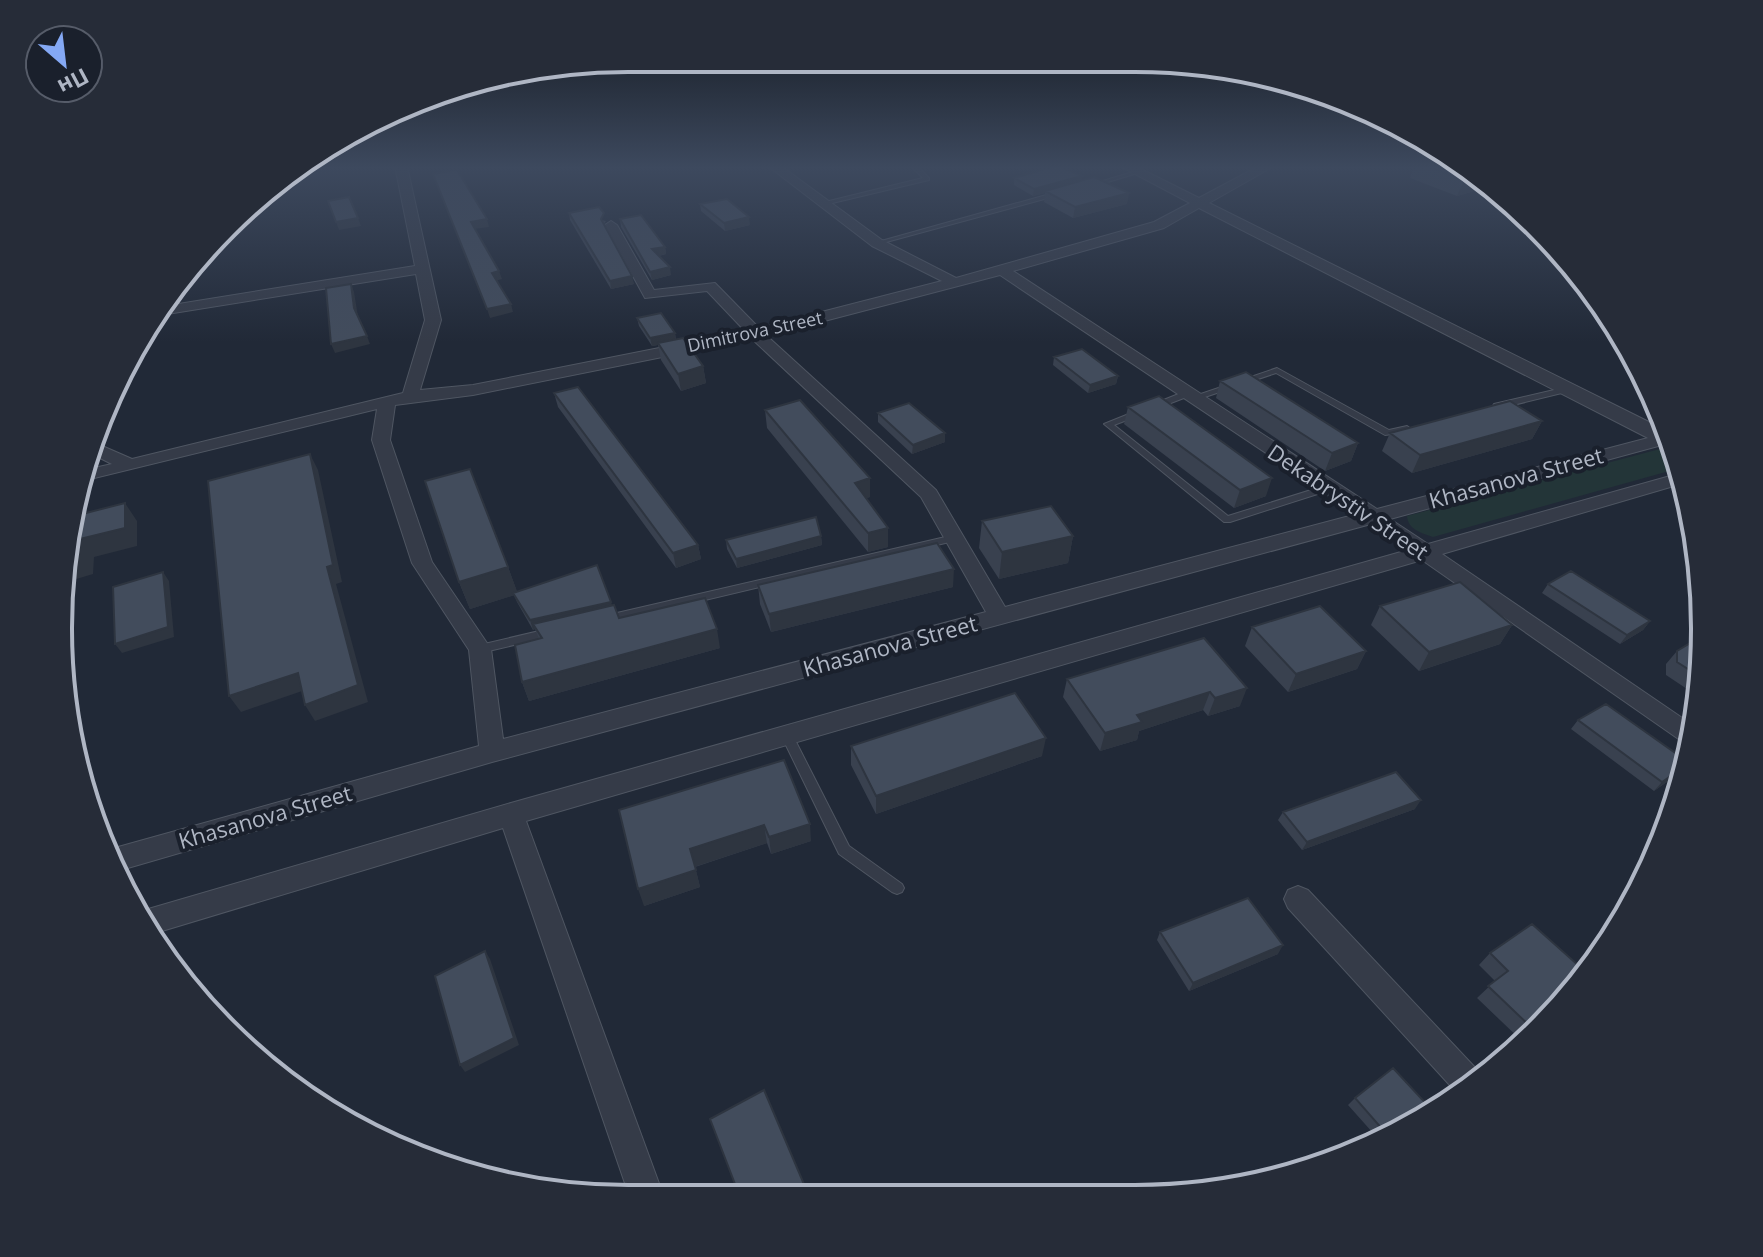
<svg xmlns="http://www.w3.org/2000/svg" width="1763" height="1257" viewBox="0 0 1763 1257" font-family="'Open Sans',sans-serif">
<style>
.green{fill:#233538}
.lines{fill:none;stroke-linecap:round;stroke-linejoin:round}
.lane-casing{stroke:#4f5662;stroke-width:2}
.street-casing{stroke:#4f5662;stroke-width:2}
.lane{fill:#353b48;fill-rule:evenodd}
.street{fill:#353b48;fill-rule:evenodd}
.wall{fill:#39414f}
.shaded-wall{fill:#2e3540}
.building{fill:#424c5c;stroke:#2e3540;stroke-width:2}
.labels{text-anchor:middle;stroke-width:8;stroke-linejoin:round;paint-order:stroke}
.far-street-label{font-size:18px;fill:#afb6c4;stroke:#1a202c}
.street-label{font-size:22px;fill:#afb6c4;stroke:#1a202c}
.rim{fill:none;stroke:#afb6c4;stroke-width:4}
</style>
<rect width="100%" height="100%" fill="#212937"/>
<!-- green -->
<path class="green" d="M1675,445L1680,468L1433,537C1422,533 1408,530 1407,516Z"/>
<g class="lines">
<!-- lane casing -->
<g class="lane-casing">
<path id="lane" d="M911,166H917L929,178V180L824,205L821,203L923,178Z
M1136,171L1141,172L1091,187L1086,186Z
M1057,192L1060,194L1059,195L879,244L874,243Z
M1277,368L1389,430L1407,426L1411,429L1407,432L1385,435L1276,373L1196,400L1193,401L1189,398Z
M1567,387L1571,389L1570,391L1497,409L1493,406L1494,404Z
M1186,391L1190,394L1189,396L1114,425L1228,516L1324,486L1327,485L1332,488L1330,490L1230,522H1224L1104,424Z
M954,535L959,538L958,540L604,624L599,620L604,616Z
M552,628L556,629L558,632L556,635L480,653L474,649L480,645Z
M787,730L791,732L849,846L902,884L904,888L902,892L897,894L892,892L839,854L781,735L783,732Z"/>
</g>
<!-- street casing -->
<g class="street-casing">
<path id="street" d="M395,166H407L441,320L420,390L473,385L745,331L707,291L645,298L605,225L611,221L617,225L654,290L715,283L759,328L942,281L872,246L768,166H781L882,240L956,278L1154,222L1190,203L1120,166H1135L1199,198L1259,166H1274L1209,203L1669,432L1673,442L1390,519L1428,544L1681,473L1684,483L1442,554L1694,726L1690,747L1422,560L526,821L664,1197L630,1198L503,828L152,934L138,912L511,803L1408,550L1371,524L492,762L114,872L108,850L111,849L479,746L469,650L412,563L372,440L377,409L82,481L85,470L112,464L90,453L93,442L132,459L403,393L425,320L416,274L161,315L166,306L415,266ZM1199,208L1648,438L1377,509L1013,271L1164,228ZM1000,275L1357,514L1005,607L936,490L767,336ZM752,339L921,497L986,612L503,739L491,649L432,562L390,440L395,405L473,395Z
M1298,886L1308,890L1483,1076L1457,1093L1288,908L1284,899L1288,890Z"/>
</g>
<!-- lane -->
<use href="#lane" class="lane"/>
<!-- street -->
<use href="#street" class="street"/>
</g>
<!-- wall -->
<path class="wall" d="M1036,166H1064L1061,167L1081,181L1127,204L1073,218L1044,202L1045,193L1033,196L1014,185V178L1044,169Z
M1414,166H1458L1485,188L1457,196L1410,178Z
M700,204L750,225L725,231L701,211Z
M569,213L606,221L604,224L634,284L611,289L570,220Z
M620,219L665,247L666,254L659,256L671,275L652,280L621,227Z
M1569,261L1583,280L1561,270L1565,263Z
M637,318L675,333L676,340L703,366L706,383L681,391L661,360L658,345L652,346L639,326Z
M1054,357L1118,376L1116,384L1088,393L1053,365Z
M1220,381L1358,443L1351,461L1325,471L1216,398Z
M554,393L698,545L701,559L676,568L558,407Z
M1128,407L1266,496L1234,508L1124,424Z
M765,410L870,478V497L866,498L888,528V547L868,552L767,428Z
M878,413L945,442L912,454L878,422Z
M1542,421L1532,439L1412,473L1382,451L1390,433Z
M982,521L1073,536L1068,563L999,579L979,548Z
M821,536L822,545L737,568L727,549L726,540Z
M508,567L517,592L612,605L619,618L720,648L529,701L522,682L539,639L535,629L533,630L517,602L514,595L470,609L459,582Z
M1548,584L1650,621L1643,630L1620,644L1542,593Z
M758,585L953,587L771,632L760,604Z
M1380,606L1512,625L1500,644L1419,671L1371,625Z
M1252,627L1366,651L1357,669L1288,692L1245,646Z
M1204,638L1240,706L1208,716L1203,710L1139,731L1137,740L1100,751L1063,697L1067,679Z
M1677,651L1704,665L1699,697L1666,675V664Z
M1578,720L1681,772L1654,791L1571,729Z
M851,746L1042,756L876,814L851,765Z
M784,760L811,841L771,854L767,843L695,867L700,887L644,906Z
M1415,809L1302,850L1278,820L1283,812Z
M1160,932L1278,954L1189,991L1157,940Z
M1490,953L1588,974L1524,1043L1477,998L1495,981L1479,965Z
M1355,1098L1432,1110L1386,1140L1381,1142L1348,1105Z"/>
<!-- shaded-wall -->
<path class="shaded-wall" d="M1082,176L1081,183L1045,191V193L1033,196L1034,189Z
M1473,178L1485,188L1457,196L1464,180Z
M1129,193L1127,204L1073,218L1075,207Z
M749,217L750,225L725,231L724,223Z
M358,218L361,226L339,230L336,222Z
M487,219L489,227L474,229L471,222Z
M665,247L666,254L653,257L652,249Z
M670,267L671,275L652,280L650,272Z
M499,271L502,279L495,281L492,273Z
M632,276L634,284L611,289L610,281Z
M351,284L354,292L358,317L354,308Z
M511,304L513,312L490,318L487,309Z
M675,333L676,342L652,346L650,338Z
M367,336L370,344L335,353L331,344Z
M703,366L706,383L681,391L678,374Z
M1118,376L1116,384L1088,393L1090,385Z
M1542,421L1532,439L1412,473L1420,455Z
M945,433V442L912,454L913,445Z
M1358,443L1351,461L1325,471L1332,453Z
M310,454L318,470L342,582L336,584L368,702L315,721L305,705L327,567Z
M870,478V497L855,502V483Z
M1272,478L1266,496L1234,508L1240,490Z
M125,503L137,521V546L94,557L93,574L63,583V560L81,528Z
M888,528V547L868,552V533Z
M821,536L822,545L737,568L736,559Z
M1073,536L1068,563L999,579L1002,552Z
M698,545L701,559L676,568L673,553Z
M508,567L518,594L470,609L459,582Z
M954,569L953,587L771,632L769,614Z
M163,572L169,581L174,637L122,653L115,644Z
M611,602L614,611L533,624L535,629L533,630L530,620Z
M1650,621L1643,630L1620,644L1627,635Z
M1512,625L1500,644L1419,671L1429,652Z
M717,629L720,648L529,701L522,682Z
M1366,651L1357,669L1288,692L1296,674Z
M298,673L308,689L241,712L229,696Z
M1247,688L1240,706L1208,716L1215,698Z
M1210,692L1203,710L1139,731L1137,740L1100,751L1105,733L1137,715Z
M1046,738L1042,756L876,814V796Z
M1687,765L1681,772L1654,791L1662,782Z
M1421,800L1415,809L1302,850L1307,842Z
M810,824L811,841L771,854L769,837Z
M764,825L767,843L694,867L690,849Z
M696,870L700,887L644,906L638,889Z
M1283,945L1278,954L1189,991L1193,983Z
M485,951L490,959L519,1045L465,1072L460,1065Z"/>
<!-- building -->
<path class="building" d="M1055,166H1059L1082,176L1034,189L1014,178Z
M1425,166H1458L1473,178L1464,180Z
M457,170L487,219L471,222L499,271L492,273L511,304L487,309L433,174Z
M1094,177L1129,193L1075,207L1045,191Z
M349,197L358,218L336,222L328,201Z
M727,199L749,217L724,223L700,204Z
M599,207L604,213L601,219L632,276L610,281L569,213Z
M641,215L665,247L652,249L670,267L650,272L620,219Z
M351,284L354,308L367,336L331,344L326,288Z
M661,313L675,333L650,338L637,318Z
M683,338L703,366L678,374L658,343Z
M1082,349L1118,376L1090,385L1054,357Z
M1246,372L1358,443L1332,453L1220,381Z
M578,387L698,545L673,553L554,393Z
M1159,396L1272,478L1240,490L1128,407Z
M800,400L870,478L855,483L888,528L868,533L765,410Z
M1510,401L1542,421L1420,455L1390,433Z
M909,403L945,433L913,445L878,413Z
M310,454L333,565L327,567L358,685L305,705L298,673L229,696L208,481Z
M470,469L508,567L459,582L425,481Z
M125,503V528L80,539L82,514Z
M1051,506L1073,536L1002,552L982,521Z
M816,517L821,536L736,559L726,540Z
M81,528L79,556L63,560V554L69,531Z
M937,543L954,569L769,614L758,585Z
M597,565L611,602L530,620L513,593Z
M1571,571L1650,621L1627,635L1548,584Z
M163,572L168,627L115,644L113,587Z
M1460,582L1512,625L1429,652L1380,606Z
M705,598L717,629L522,682L515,645L542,638L533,624L614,605L619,618Z
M1320,606L1366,651L1296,674L1252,627Z
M1204,638L1247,688L1215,698L1210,692L1137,715L1142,722L1105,733L1067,679Z
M1692,642L1703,649L1704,665L1702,678L1677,662V651Z
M1015,693L1046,738L876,796L851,746Z
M1606,704L1688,762L1687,765L1662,782L1578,720Z
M784,760L810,824L769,837L764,825L690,849L696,870L638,889L619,810Z
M1396,772L1421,800L1307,842L1283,812Z
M1248,898L1283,945L1193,983L1160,932Z
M1532,924L1588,974L1535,1031L1488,986L1508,971L1490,953Z
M485,951L514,1038L460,1065L435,976Z
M1393,1068L1432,1110L1390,1138L1355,1098Z
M764,1090L809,1196L740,1197L710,1119Z"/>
<!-- sky -->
<linearGradient id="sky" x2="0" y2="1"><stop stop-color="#12171e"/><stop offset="0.49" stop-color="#3d495e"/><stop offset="1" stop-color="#3d495e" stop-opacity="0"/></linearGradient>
<rect width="1763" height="342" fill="url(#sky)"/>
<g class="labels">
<!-- far-street labels -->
<g class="far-street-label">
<text transform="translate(755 332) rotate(-12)" y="6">Dimitrova Street</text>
</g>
<!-- street labels -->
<g class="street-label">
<text transform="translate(1516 478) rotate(-15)" y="8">Khasanova Street</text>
<text transform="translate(1348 502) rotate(34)" y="8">Dekabrystiv Street</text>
<text transform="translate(890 646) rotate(-15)" y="8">Khasanova Street</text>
<text transform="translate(265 817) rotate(-16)" y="8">Khasanova Street</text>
</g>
</g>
<!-- crop -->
<path d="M0 0H1763V1257H0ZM628 72H1135A556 556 0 0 1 1691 628V629A556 556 0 0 1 1135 1185H628A556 556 0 0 1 72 629V628A556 556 0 0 1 628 72Z" fill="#262c38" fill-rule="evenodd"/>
<path class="rim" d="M628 72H1135A556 556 0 0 1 1691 628V629A556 556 0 0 1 1135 1185H628A556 556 0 0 1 72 629V628A556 556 0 0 1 628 72Z"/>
<!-- north arrow -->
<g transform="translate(64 64) rotate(152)"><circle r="38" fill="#1a202c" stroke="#565c69" stroke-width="2"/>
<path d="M0-6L14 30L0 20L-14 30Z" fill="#84a8f4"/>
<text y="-12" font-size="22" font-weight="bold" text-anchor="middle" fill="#afb6c4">Пн</text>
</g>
</svg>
